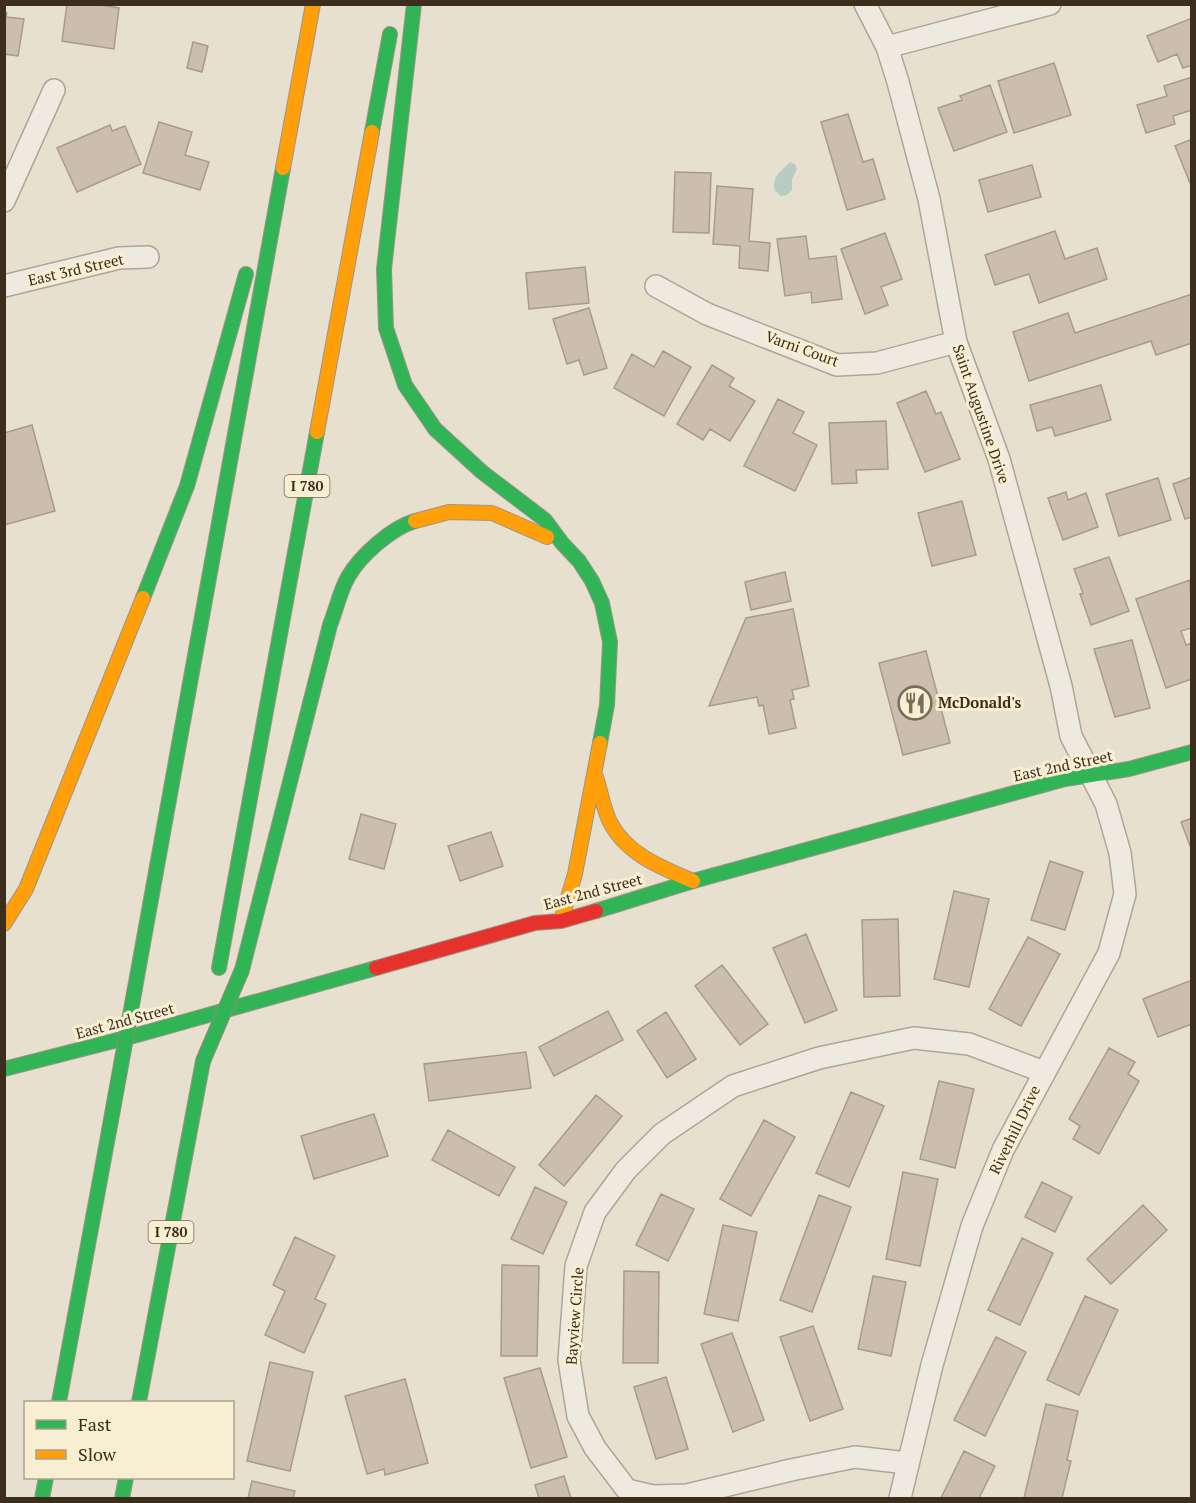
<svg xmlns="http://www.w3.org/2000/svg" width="1196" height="1503" viewBox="0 0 1196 1503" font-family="'PT Serif',serif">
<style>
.water{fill:#b9ccc1}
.building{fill:#ccbeae;stroke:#a89b8c;stroke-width:1.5}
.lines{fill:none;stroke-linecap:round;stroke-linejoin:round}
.street-casing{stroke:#ada597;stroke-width:24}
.fast-casing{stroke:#9d9486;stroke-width:16}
.slow-casing{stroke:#9d9486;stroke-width:16}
.jam-casing{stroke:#9d9486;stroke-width:16}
.street{stroke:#efeae0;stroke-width:21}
.fast{stroke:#30b455;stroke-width:14}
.slow{stroke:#ff9f0a;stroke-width:14}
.jam{stroke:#e5322d;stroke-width:14}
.fast-bridge-casing{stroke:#928a7d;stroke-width:16;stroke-linecap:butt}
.fast-bridge{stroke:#30b455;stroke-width:14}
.labels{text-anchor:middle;stroke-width:6;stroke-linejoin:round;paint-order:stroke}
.shield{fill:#f8efd3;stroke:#756754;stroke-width:1.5}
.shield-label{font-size:14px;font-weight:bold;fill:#3d2d1d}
.street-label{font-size:15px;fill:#3d2d1d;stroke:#f8efd3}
.poi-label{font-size:15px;font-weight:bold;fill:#3d2d1d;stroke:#f8efd3;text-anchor:start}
</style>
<rect width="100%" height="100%" fill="#e8e0ce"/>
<!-- water -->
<path class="water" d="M790,162L795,164L797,169L792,179V190L787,195L781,196L775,191C771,176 781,172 790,162Z"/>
<!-- building -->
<path class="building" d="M67,4H94L119,8L114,49L62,41Z
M4,13H7L6,17L24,19L18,56L4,54Z
M1192,18V65L1183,68L1177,54L1158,62L1147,36Z
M193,42L208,46L202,72L187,68Z
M1054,63L1071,115L1014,133L998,81Z
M1192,77V110L1173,116L1175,124L1146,133L1137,105L1167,96L1164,86Z
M990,85L1007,132L954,151L938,108L962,100L960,96Z
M848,114L863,162L873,159L885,199L847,210L821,122Z
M159,122L192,132L185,155L209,162L200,190L143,173Z
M110,125L112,131L125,126L141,164L77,192L57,148Z
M1192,139V183H1190L1175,146Z
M1032,165L1041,197L988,212L979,180Z
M675,172L711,173L709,233L673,232Z
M717,186L753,189L749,241L770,243L768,271L739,268L740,246L713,244Z
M1055,231L1065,259L1097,248L1107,279L1039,303L1029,274L995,285L985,255Z
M885,233L902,279L881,287L888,305L865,314L841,249Z
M806,236L809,259L836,256L842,299L812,303L811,292L785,296L777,239Z
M585,267L589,303L529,309L526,273Z
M1192,294V343L1156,355L1151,341L1029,381L1013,332L1068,313L1075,333Z
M589,308L607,368L584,375L579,360L567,364L553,319Z
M663,351L691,367L664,416L614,388L632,354L654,367Z
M712,365L734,378L729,386L755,401L730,441L710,429L703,440L677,424Z
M1101,385L1111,420L1055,436L1052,427L1037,431L1030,405Z
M926,391L936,414L941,412L960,459L925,472L897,403Z
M778,399L804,412L793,433L817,445L795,491L744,466Z
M886,421L888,469L856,470L857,483L832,484L829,423Z
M32,425L55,511L4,525V433Z
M1192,477V517L1185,519L1173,484Z
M1158,478L1171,520L1119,536L1106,494Z
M1066,492L1068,500L1086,493L1098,527L1063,540L1048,498Z
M962,501L976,555L932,566L918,513Z
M1109,557L1129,611L1091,625L1080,594L1083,593L1074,569Z
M785,572L791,601L751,610L745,582Z
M1190,580L1192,628L1181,631L1186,645L1192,643V679L1166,688L1136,599Z
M793,609L809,686L792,690L794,699L790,700L796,728L769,734L763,705L759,706L757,697L709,706L746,618Z
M1132,640L1150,708L1115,717L1094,649Z
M926,651L950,743L903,755L879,663Z
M361,814L396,824L384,869L349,859Z
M1192,818V851L1181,822Z
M491,832L503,866L460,881L448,846Z
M1050,861L1083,872L1065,930L1031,920Z
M954,891L989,899L969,987L934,979Z
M898,919L900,996L864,997L862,920Z
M806,934L837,1010L805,1023L773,948Z
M1028,937L1060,954L1021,1026L989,1009Z
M722,965L768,1024L740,1045L695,986Z
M1192,980V1024L1158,1037L1143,999Z
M608,1011L623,1040L554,1076L539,1047Z
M666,1012L696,1059L667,1078L637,1031Z
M1109,1048L1135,1062L1128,1074L1139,1081L1099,1154L1073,1139L1080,1126L1069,1119Z
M526,1052L531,1088L429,1101L424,1064Z
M939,1081L974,1089L955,1168L920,1159Z
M851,1092L884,1106L849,1187L816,1173Z
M596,1095L622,1116L564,1186L539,1165Z
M374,1114L388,1156L314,1179L301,1136Z
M764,1120L795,1137L751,1216L720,1199Z
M448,1130L515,1167L499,1196L432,1160Z
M903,1172L938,1179L920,1266L886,1259Z
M1042,1182L1072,1197L1055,1232L1025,1217Z
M535,1187L567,1202L543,1254L511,1239Z
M661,1194L694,1209L668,1261L636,1245Z
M819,1195L851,1207L812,1312L780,1300Z
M1143,1205L1167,1230L1111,1284L1087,1259Z
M723,1225L757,1232L738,1321L704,1314Z
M295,1237L335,1256L315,1299L326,1304L304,1353L265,1335L285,1291L273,1285Z
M1022,1238L1053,1253L1020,1325L988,1310Z
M502,1265L539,1266L537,1356H501Z
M624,1271L659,1272L658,1363H623Z
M873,1276L906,1282L891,1356L858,1349Z
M1085,1296L1118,1310L1079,1395L1047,1380Z
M813,1326L843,1409L810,1421L780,1337Z
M732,1333L764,1420L733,1432L701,1344Z
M996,1337L1026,1352L985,1436L954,1420Z
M270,1362L313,1372L290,1471L247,1461Z
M540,1368L567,1457L531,1468L504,1378Z
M666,1377L688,1449L656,1459L634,1387Z
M405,1379L428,1463L385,1475L384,1469L367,1474L345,1396Z
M1046,1404L1078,1411L1067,1460L1071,1461L1062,1498H1024Z
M964,1451L995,1466L979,1498H941Z
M564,1476L571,1498H539L535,1485Z
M252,1481L295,1491L293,1498H248Z"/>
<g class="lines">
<!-- street casing -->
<g class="street-casing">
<path id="street" d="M865,4L887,47L898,82L929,199L956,342L999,459L1061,686L1071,736L1106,804L1120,853L1125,894L1109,953L1003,1150L972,1226L932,1365L900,1498
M887,47L1050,4
M4,201L54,90
M4,286L119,258L148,257
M656,286L707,314L837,365L877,363L956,342
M907,1463L855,1457L791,1470L687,1495L653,1496L627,1490L595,1448L578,1416L569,1360L576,1266L595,1212L626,1170L662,1134L733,1086L819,1058L914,1038L969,1044L1044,1072"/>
</g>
<!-- fast casing -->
<g class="fast-casing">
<path id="fast" d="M414,4L384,269L386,328L405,385L435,429L482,472L545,520L562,543L579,561L592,581L602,603L610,642L607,705L600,743
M372,132L390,34
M143,598L187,486L246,274
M596,911L693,881L1065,779L1129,769L1192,752
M219,968L317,432
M242,970L330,625C336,610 340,591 348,577C360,556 391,528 415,521
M135,988L283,168
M4,1069L137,1035L376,968
M59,1402L109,1131
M139,1402L203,1061
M42,1498L46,1478
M122,1498L126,1478"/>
</g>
<!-- slow casing -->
<g class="slow-casing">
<path id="slow" d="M283,168L313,4
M317,432L372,132
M415,521L449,512L492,513L547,537
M596,777C601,792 603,808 610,822C626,854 662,868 693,881
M561,921L575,874L600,743
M4,924L26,889L143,598"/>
</g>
<!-- jam casing -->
<g class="jam-casing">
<path id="jam" d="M376,968L535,923L561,921L596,911"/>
</g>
<!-- street -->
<use href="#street" class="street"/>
<!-- fast -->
<use href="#fast" class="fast"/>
<!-- slow -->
<use href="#slow" class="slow"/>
<!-- jam -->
<use href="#jam" class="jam"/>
<!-- fast-bridge casing -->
<g class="fast-bridge-casing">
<path id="fast-bridge" d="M203,1061L242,970
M109,1131L135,988"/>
</g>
<!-- fast-bridge -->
<use href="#fast-bridge" class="fast-bridge"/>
</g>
<!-- icons -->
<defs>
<g id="restaurant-ring" transform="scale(1.725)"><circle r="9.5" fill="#f8efd3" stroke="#796c5b" stroke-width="1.5"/><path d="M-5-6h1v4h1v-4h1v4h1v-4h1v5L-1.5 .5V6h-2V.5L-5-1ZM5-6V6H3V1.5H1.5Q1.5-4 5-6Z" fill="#796c5b"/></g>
</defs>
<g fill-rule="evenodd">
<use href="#restaurant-ring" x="915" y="703"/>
</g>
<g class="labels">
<!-- shield labels -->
<g class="shield">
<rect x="284.5" y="475" width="45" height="22" rx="4.5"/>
<rect x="148.5" y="1221" width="45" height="22" rx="4.5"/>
</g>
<g class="shield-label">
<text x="307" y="491">I 780</text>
<text x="171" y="1237">I 780</text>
</g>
<!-- street labels -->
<g class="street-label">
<text transform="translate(76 270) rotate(-13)" y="5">East 3rd Street</text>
<text transform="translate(802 349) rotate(20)" y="5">Varni Court</text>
<text transform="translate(981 414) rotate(71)" y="5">Saint Augustine Drive</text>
<text transform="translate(1063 766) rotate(-12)" y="5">East 2nd Street</text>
<text transform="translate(593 892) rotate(-15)" y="5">East 2nd Street</text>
<text transform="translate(125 1021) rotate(-15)" y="5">East 2nd Street</text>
<text transform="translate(1015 1130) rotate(-64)" y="5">Riverhill Drive</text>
<text transform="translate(575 1316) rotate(-86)" y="5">Bayview Circle</text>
</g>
<!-- poi labels -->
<g class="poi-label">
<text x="938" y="708">McDonald's</text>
</g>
</g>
<!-- border -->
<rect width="1196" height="1503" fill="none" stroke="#3d2d1d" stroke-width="12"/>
<!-- legend -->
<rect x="24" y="1401" width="210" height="78" fill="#f8efd3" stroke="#ada18a" stroke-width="1.5"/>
<rect x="36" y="1420" width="30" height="9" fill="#30b455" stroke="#ada18a" stroke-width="1.5"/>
<text x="78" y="1431" font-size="18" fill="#3d2d1d">Fast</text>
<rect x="36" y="1450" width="30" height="9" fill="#ff9f0a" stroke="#ada18a" stroke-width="1.5"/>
<text x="78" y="1461" font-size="18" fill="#3d2d1d">Slow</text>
</svg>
